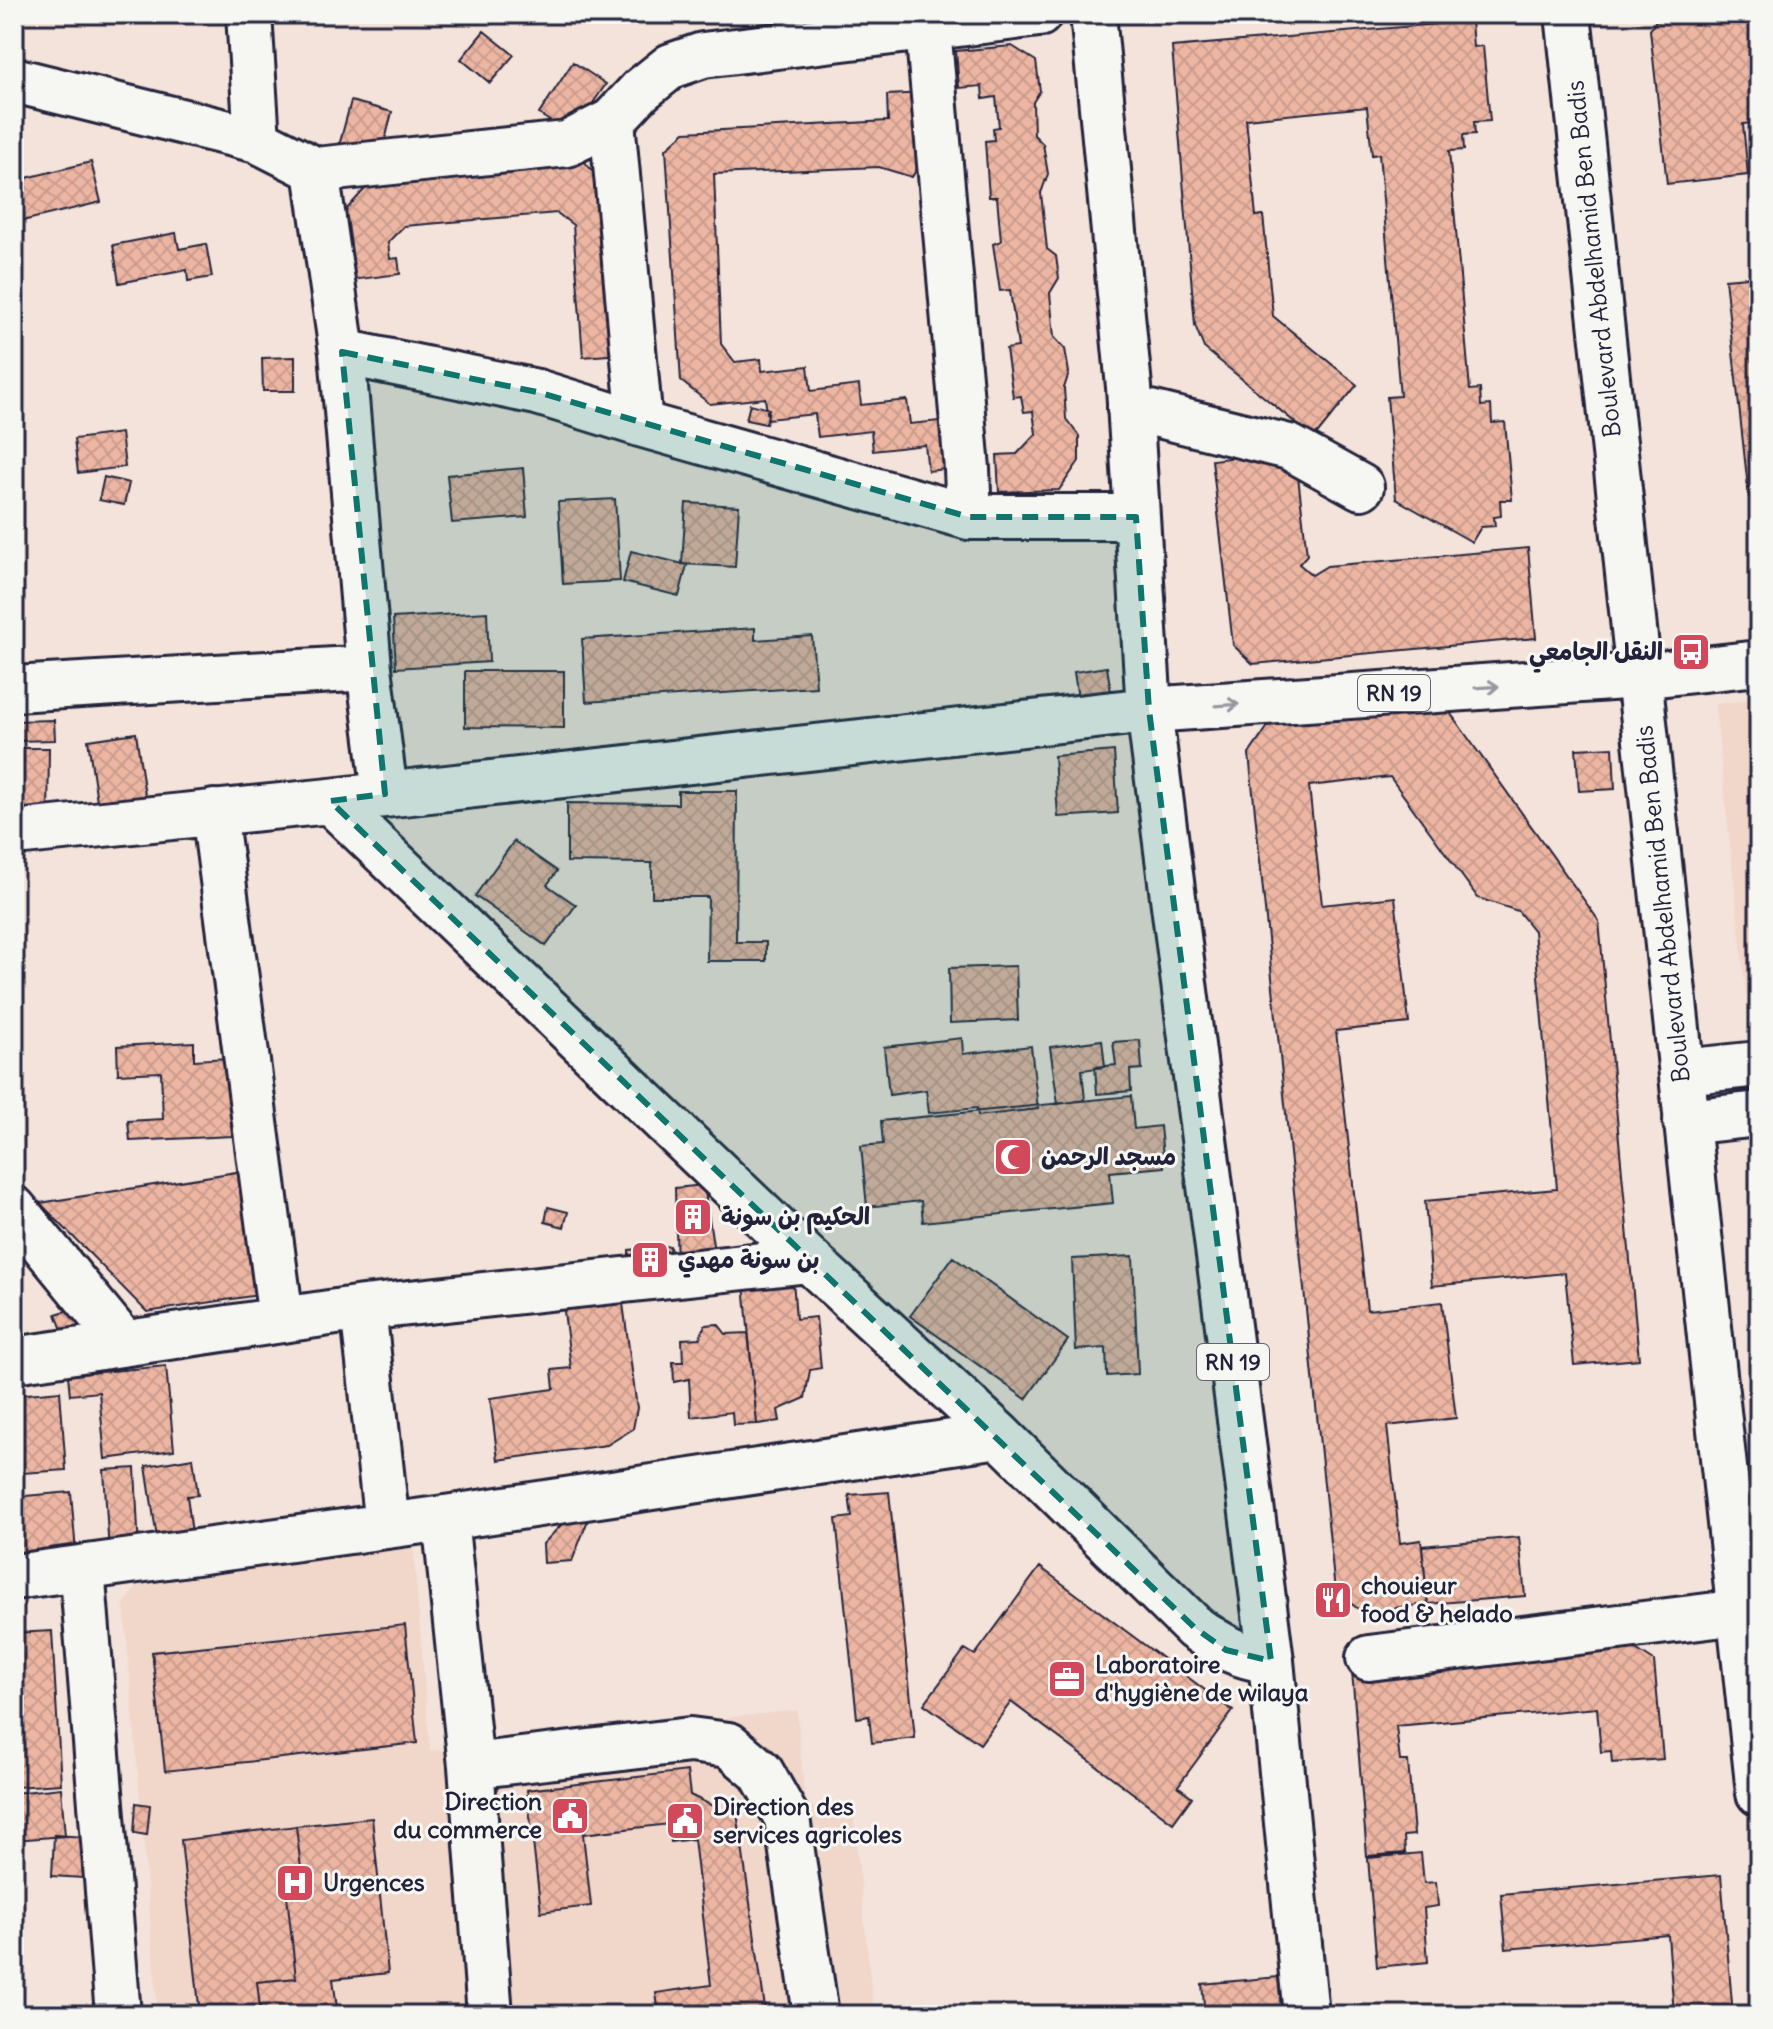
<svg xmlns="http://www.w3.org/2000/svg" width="1773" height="2029" viewBox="0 0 1773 2029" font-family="Delius,'Playpen Sans Arabic',sans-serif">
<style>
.built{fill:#f1d6ca}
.building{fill:url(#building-cross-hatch);stroke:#22223b;stroke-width:2}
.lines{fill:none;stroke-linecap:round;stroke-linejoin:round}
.minor-casing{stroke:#22223b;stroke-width:50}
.major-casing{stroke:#22223b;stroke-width:50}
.minor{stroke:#f6f6f2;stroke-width:44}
.major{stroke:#f6f6f2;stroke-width:44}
.oneway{stroke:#9797a0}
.marked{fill:#0f766e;fill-opacity:0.2;stroke:#0f766e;stroke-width:6;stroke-dasharray:16 10;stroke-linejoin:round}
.labels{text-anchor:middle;stroke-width:6;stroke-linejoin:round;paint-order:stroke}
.shield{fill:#f6f6f2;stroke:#626272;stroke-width:2}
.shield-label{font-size:22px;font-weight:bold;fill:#22223b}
.street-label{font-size:24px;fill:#22223b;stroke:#f6f6f2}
.poi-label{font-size:24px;font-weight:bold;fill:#22223b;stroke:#f6f6f2;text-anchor:start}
</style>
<defs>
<pattern id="building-cross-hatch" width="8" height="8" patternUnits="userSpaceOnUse" patternTransform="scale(2)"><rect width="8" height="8" fill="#edb6a3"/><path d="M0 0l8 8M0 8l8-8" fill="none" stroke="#cb9c8d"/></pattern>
</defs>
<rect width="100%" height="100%" fill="#f3e3da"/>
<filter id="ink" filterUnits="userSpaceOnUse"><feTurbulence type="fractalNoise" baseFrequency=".0125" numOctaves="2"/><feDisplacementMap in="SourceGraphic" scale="16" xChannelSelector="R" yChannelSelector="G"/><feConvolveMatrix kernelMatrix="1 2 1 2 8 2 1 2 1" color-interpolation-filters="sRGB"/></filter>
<g filter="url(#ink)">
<!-- built -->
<path class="built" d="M1759,699V1016L1748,1012L1715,704Z
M413,1546L430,1751L797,1710L805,1808L852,1803L874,2015H158L124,1604L138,1586Z"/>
<!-- building -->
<path class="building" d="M1660,14H1759V122L1743,124L1748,175L1667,184L1650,30Z
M1471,21L1473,47L1483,46L1490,121L1474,122L1475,134L1463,135L1464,150L1449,151L1470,390L1480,389L1481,406L1491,405L1492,423L1505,422L1512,500H1500L1501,516L1494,517L1495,526L1481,527L1472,542L1396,499L1387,397L1400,396L1379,154L1372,155L1367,107L1246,119L1256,216L1263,215L1273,316L1357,385L1314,438L1204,348L1195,325L1172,47Z
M484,31L514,55L490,83L461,59Z
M1012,46L1036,61L1040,91L1033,102L1034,135L1043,144L1048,174L1041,193L1047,249L1056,256L1059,278L1050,293L1054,337L1065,349L1069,373L1064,388L1066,419L1079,436V461L1059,490L999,492L997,455L1017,454L1036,434L1033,411L1024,412L1021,396L1013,397L1006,349L1018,347L1010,290L1000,291L993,244L1001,241L997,197H989L985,141L994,140L993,128L999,127L996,97L983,99L982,86L959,88L956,51Z
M573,62L606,84L571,135L539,114Z
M925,93L927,152L912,177L879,167L714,174L721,344L735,362L761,359L762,371L808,366L811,391L859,385L861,405L907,400L910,424L959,419L964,467L928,471L925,445L873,451L871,431L818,437L815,414L768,419L765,398L710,404L681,381L666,149L685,132L888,121L887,95Z
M351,101L392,112L381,157L339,146Z
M91,162L101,202L14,223V181Z
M585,162L609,193L621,354L583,357L573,225L557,213L404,226L388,242L390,259L398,258L400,274L352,280L345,211L371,182Z
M176,233L179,249L206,244L212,277L188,281L187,270L119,283L113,245Z
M1759,276V496L1749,497L1725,279Z
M295,357V391H263L262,358Z
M750,404L769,409L766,424L746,420Z
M121,433L125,467L78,473L74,439Z
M1295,450L1307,555L1299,564L1312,575L1327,566L1528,548L1536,638L1253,664L1233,645L1212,460Z
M523,468L527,517L452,523L447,475Z
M104,477L129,483L124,505L99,500Z
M615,499L620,581L563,584L558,502Z
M686,503L739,506L735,567L682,564Z
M631,551L687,565L679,596L623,582Z
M487,612L489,662L396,668L393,618Z
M755,628V640L812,636L816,687L586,702L582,639Z
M1107,667L1111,692L1078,698L1074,672Z
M465,671H564V728L465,727Z
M1446,707L1599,921L1639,1359L1574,1365L1565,1273L1432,1286L1425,1201L1557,1189L1534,931L1518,911L1478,898L1390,777L1309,786L1322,905L1395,897L1409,1023L1336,1031L1367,1310L1442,1302L1456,1418L1387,1426L1400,1543L1421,1540L1428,1604L1362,1612L1335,1591L1249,754L1271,722Z
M54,720L55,740L15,741V721Z
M136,733L146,802L98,808L88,740Z
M1613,747L1615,789L1579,791L1576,749Z
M14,748H49L48,822H14Z
M1114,751L1118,813L1058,817L1054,756Z
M678,791H737L736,942H766V961H707L708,897H652V863L567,862V803L678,804Z
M514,841L557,871L547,885L576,905L546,946L475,896Z
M1016,966L1018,1020L950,1023L949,968Z
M962,1038L963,1054L1031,1046L1038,1109L978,1116L977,1108L929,1113L926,1090L889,1095L884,1047Z
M1102,1040L1105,1067L1082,1070L1085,1100L1058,1104L1050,1047Z
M1140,1040L1142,1069L1130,1070L1131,1091L1097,1094L1095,1067L1116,1065L1113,1042Z
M194,1042V1060L228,1058L232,1136L130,1141L128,1121L163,1119L161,1072L118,1074L117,1046Z
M1131,1096L1134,1129L1160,1126L1164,1167L1110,1172L1113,1203L923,1222L921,1201L867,1207L861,1146L883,1144L881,1121Z
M243,1171L265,1294L147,1312L40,1203Z
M704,1185L716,1265L677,1269L675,1188Z
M548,1207L568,1212L564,1227L545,1222Z
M670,1246L672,1270L629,1275V1250Z
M1133,1256L1138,1374L1107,1376L1106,1348L1076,1350L1072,1259Z
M953,1257L1068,1340L1026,1399L910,1316Z
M793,1279L796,1319L816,1317L821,1368L810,1370L805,1398L778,1410L780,1421L757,1424L744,1284Z
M622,1296L637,1408L633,1429L607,1445L498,1460L490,1398L554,1389L552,1370L571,1368L563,1303Z
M79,1307L87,1331L65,1338L56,1314Z
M14,1309H20L26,1356L14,1357Z
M718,1324L726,1334L748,1333L757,1424L733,1425L732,1412L691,1417L689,1379L674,1382L673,1362H683L682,1339L700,1338L705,1325Z
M166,1366L174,1450L105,1459L99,1392L70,1395L68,1375Z
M60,1391L66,1470L22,1473L16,1395Z
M193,1458L198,1495L187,1496L193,1540L158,1545L146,1466Z
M135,1468L139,1552L109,1554L104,1470Z
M71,1492L78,1577L14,1583V1497Z
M889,1492L915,1738L872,1743L869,1716L857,1718L836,1519L852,1517L849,1495Z
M590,1515L572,1561L544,1563L543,1544L565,1521Z
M1519,1537L1525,1596L1428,1604L1422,1546Z
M1040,1567L1233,1711L1178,1786L1192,1797L1173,1823L1011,1702L980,1744L924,1704L965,1649L975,1655Z
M405,1625L417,1743L165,1771L152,1652Z
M52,1631L61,1784L14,1787V1633Z
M1634,1648L1654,1661L1663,1759L1612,1763L1611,1751L1601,1752L1597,1708L1396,1726L1400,1761H1408L1414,1835L1404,1836L1405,1853L1367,1856L1352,1671Z
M687,1771L690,1795L713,1806L719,1815L737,1812L766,2015H659L656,1993L711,1985L694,1839L671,1842L669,1824L583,1834L591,1906L541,1912L527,1790Z
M61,1788L65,1836L14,1840V1793Z
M136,1803L150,1805L147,1835L134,1833Z
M372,1818L388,1973L333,1979L338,2015H261L257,1982L296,1978L286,1886L303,1885L296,1826Z
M296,1826L303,1885L286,1886L296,1978L257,1982L261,2015H200L181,1840Z
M54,1835L86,1837L83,1878L52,1876Z
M1421,1853L1424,1883L1436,1882L1438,1906L1424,1908L1428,1962L1377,1967L1368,1858Z
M1721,1875L1733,2015H1674L1668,1935L1506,1949L1501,1894Z
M1278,1977L1282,2015H1205L1202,1984Z"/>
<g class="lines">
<!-- minor casing -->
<g class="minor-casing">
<path id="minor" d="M249,14L257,140
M928,28L967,469L969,517
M14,80L257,140L316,170L567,144L612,121L641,90L671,66L703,55L1039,14
M612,121L640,424
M316,170L342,352L369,668L385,794
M342,352L537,392L640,424L969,517H1136
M1130,408L1289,447L1361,487
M14,689L369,668
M330,801L809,1260L999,1435L1195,1628C1222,1647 1238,1656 1271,1661
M214,812L281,1319
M14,833L330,801L1149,710
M1682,1072L1759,1064
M1686,1122L1759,1114
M14,1209L123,1342
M363,1308L387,1526
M14,1360L363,1308L809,1260
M445,1518L471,1766L490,2015
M82,1568L118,2015
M14,1577L445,1518L999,1435
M1369,1658L1740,1612
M471,1766L690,1740L729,1745L761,1772L787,1818L816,2015"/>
</g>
<!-- major casing -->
<g class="major-casing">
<path id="major" d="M1093,14L1129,387L1149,710L1271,1661L1306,2015
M1568,14L1759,1793
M1149,710L1639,676L1759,663"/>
</g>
<!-- minor -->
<use href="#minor" class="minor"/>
<!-- major -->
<use href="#major" class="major"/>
</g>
<!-- one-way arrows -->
<defs><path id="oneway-shaft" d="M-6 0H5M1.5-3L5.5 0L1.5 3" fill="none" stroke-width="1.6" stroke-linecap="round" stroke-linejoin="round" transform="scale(2)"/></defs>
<g class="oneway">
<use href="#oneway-shaft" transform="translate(1487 687) rotate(-4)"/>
<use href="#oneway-shaft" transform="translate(1227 705) rotate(-4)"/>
</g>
</g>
<!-- marked area -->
<path class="marked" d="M342,352L537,392L969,517H1136L1149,710L1271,1661L1226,1650L1195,1628L330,801L385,794Z"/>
<!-- icons -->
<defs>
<g id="bus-square" transform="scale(2)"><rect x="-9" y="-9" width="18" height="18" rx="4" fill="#d1495b" stroke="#f6f6f2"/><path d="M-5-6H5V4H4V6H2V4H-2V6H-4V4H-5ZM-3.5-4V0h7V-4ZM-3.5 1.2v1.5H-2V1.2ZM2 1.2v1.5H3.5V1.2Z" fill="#fff"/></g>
<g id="mosque-square" transform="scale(2)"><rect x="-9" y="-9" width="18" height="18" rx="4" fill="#d1495b" stroke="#f6f6f2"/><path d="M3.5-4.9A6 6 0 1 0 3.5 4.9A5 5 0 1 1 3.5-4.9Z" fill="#fff"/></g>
<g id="building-square" transform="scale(2)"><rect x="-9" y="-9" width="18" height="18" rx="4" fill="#d1495b" stroke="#f6f6f2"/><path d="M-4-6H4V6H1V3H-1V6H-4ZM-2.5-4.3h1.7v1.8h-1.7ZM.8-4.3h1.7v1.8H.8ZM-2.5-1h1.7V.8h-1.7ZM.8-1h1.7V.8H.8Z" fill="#fff"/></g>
<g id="restaurant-square" transform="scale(2)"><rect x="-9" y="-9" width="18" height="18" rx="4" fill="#d1495b" stroke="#f6f6f2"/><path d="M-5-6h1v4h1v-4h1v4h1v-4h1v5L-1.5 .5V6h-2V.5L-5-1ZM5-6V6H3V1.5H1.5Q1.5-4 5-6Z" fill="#fff"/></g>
<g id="office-square" transform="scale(2)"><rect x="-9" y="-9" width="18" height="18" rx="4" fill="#d1495b" stroke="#f6f6f2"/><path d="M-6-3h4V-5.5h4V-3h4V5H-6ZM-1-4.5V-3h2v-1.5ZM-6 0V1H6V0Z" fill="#fff"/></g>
<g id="civic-square" transform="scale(2)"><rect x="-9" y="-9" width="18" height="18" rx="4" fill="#d1495b" stroke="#f6f6f2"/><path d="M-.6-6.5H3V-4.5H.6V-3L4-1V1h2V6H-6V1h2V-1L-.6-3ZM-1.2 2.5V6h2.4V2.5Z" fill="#fff"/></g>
<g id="hospital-square" transform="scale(2)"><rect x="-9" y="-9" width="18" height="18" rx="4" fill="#d1495b" stroke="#f6f6f2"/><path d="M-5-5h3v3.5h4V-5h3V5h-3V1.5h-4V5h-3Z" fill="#fff"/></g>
</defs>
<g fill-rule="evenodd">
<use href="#bus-square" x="1691" y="652"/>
<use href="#mosque-square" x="1013" y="1157"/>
<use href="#building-square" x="693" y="1217"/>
<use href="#building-square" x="650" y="1260"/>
<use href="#restaurant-square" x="1333" y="1600"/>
<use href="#office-square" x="1067" y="1679"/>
<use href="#civic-square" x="570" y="1816"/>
<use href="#civic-square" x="685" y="1821"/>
<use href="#hospital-square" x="295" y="1883"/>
</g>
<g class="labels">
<!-- shield labels -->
<g class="shield">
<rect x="1358" y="675" width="72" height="36" rx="6"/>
<rect x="1197" y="1344" width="72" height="36" rx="6"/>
</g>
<g class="shield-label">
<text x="1394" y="701">RN 19</text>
<text x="1233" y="1370">RN 19</text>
</g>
<!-- street labels -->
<g class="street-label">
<text transform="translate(1594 259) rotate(-96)" y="8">Boulevard Abdelhamid Ben Badis</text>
<text transform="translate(1663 904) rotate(-96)" y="8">Boulevard Abdelhamid Ben Badis</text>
</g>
<!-- poi labels -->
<g class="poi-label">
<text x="1663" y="660" text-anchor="end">النقل الجامعي</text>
<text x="1041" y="1165">مسجد الرحمن</text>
<text x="721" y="1225">الحكيم بن سونة</text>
<text x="678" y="1268">بن سونة مهدي</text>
<text x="1361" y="1594">chouieur<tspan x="1361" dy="28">food &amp; helado</tspan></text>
<text x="1095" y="1673">Laboratoire<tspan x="1095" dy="28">d'hygiène de wilaya</tspan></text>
<text x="542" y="1810" text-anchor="end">Direction<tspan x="542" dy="28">du commerce</tspan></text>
<text x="713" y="1815">Direction des<tspan x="713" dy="28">services agricoles</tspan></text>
<text x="323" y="1891">Urgences</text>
</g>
</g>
<!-- margin -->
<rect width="1773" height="2029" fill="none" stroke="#f6f6f2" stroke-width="48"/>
<rect x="24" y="24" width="1725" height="1981" fill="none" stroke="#22223b" stroke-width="3" filter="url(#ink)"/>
</svg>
